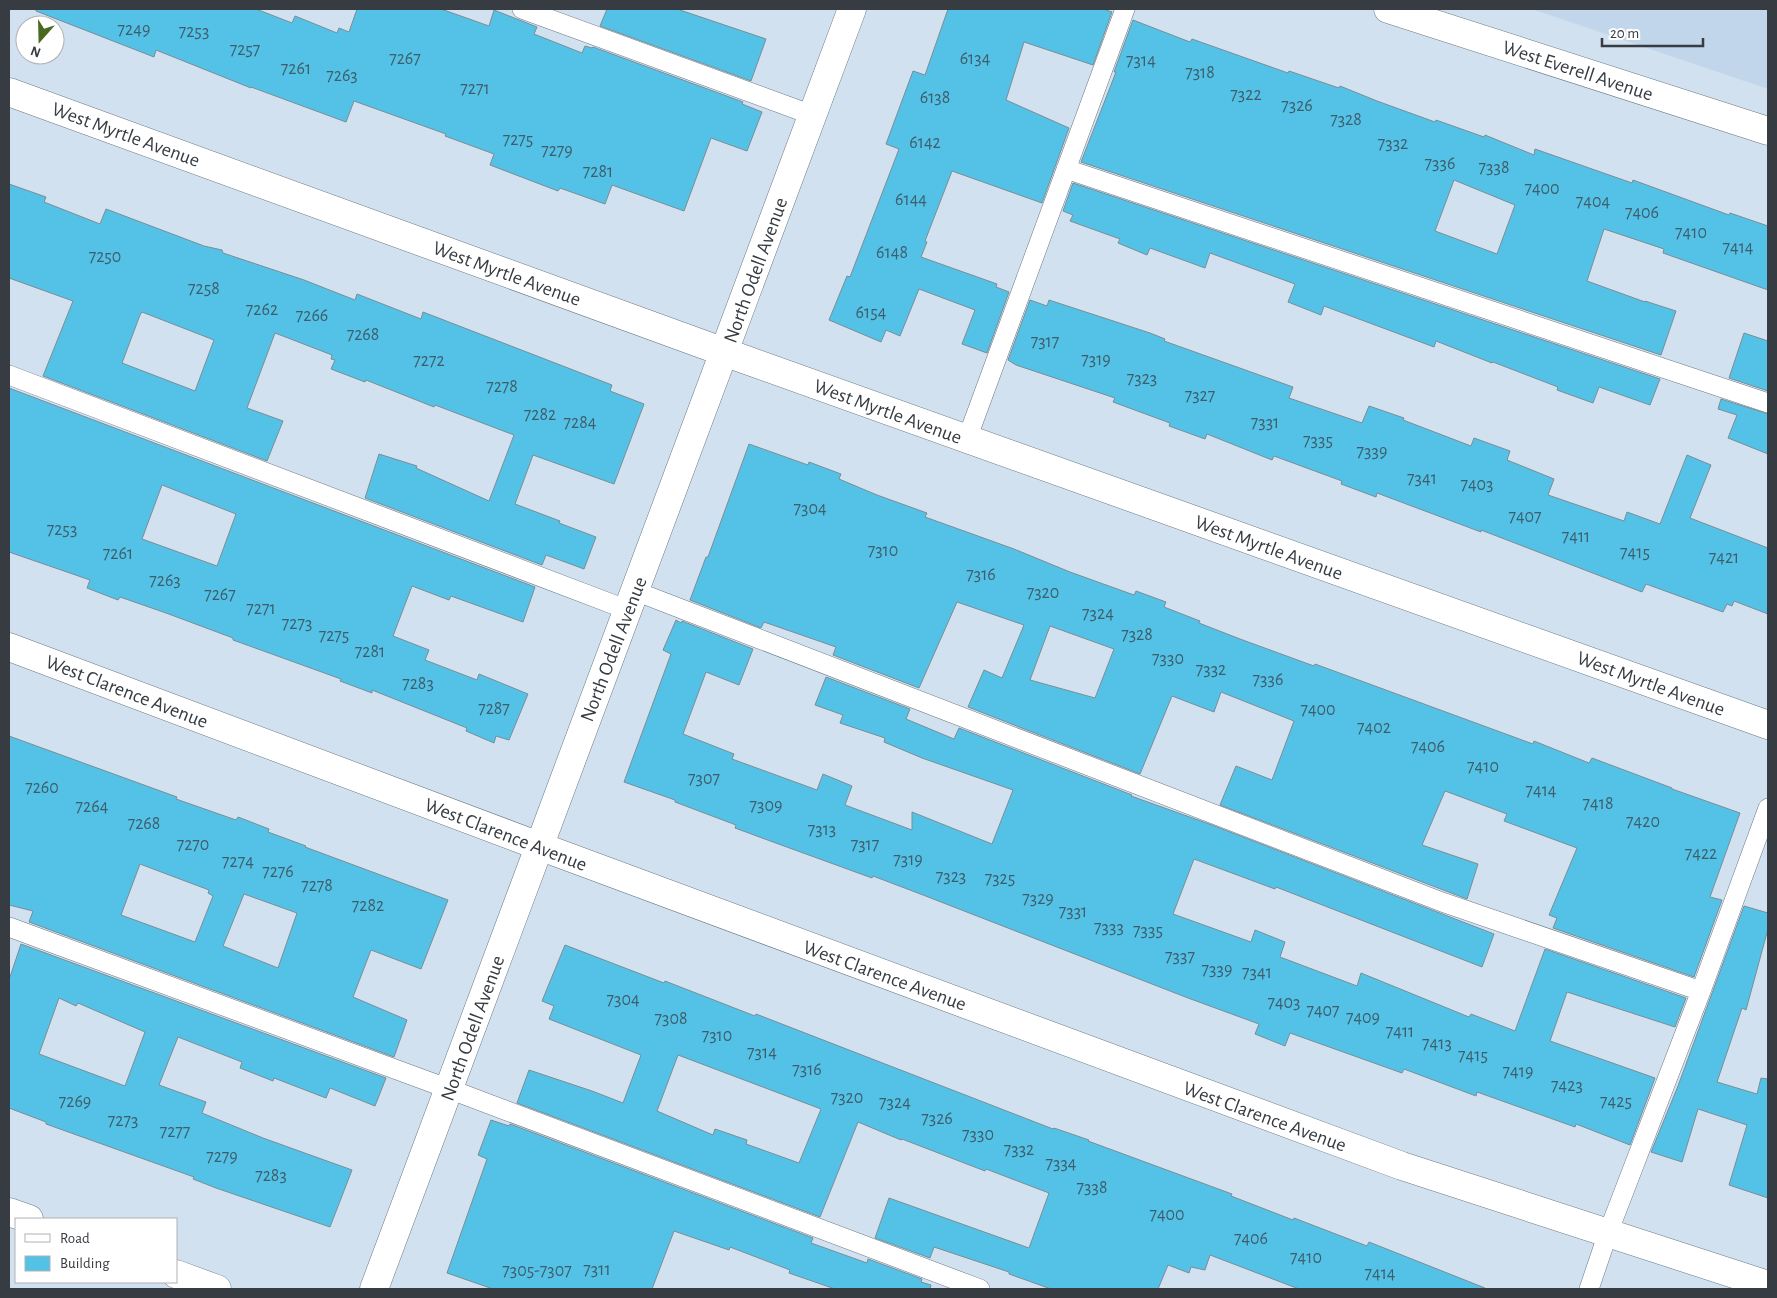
<svg xmlns="http://www.w3.org/2000/svg" width="1777" height="1298" viewBox="0 0 1777 1298" font-family="'Alegreya Sans',sans-serif">
<style>
.built{fill:#c1d6ea}
.building{fill:#54c2e7;stroke:#7a8d95;fill-rule:evenodd}
.lines{fill:none;stroke-linecap:round;stroke-linejoin:round}
.lane-casing{stroke:#6b7985;stroke-width:20}
.street-casing{stroke:#6b7985;stroke-width:29}
.lane{stroke:#fff;stroke-width:19}
.street{stroke:#fff;stroke-width:28}
.labels{text-anchor:middle;stroke-width:4.5;stroke-linejoin:round;paint-order:stroke}
.number-label{font-size:18px;fill:#3e5e6b}
.street-label{font-size:20px;fill:#363c42;stroke:#fff}
</style>
<rect width="100%" height="100%" fill="#d2e1ef"/>
<!-- built -->
<path class="built" d="M1532,9H1768V89Z"/>
<!-- building -->
<path class="building" d="M36,9H256L292,23L295,16L337,33L339,28L349,32L357,9H441L489,26L494,10L537,27L534,34L582,53L585,46L592,48L593,47L743,102L742,104L762,112L747,151L711,138L684,211L612,185L605,204L560,188L558,191L490,165L494,154L445,136L446,134L354,101L346,122L251,87V88L156,50L154,57L36,11Z
M607,9H677L766,39L751,81L600,26Z
M948,9H1103L1112,12L1093,65L1024,42L1006,100L1069,128L1042,203L952,171L925,241L927,242L921,257L997,284L996,287L1009,292L987,353L962,344L975,310L919,289L900,336L886,330L881,342L829,320L847,276L850,277L899,149L886,144L913,71L925,75Z
M1133,20L1190,42L1192,39L1288,73L1289,71L1339,88L1340,86L1377,101L1435,122L1436,120L1484,137L1485,135L1534,155L1535,149L1632,183L1633,180L1729,215L1730,213L1768,226V290L1663,253L1664,249L1604,229L1587,281L1645,302V301L1676,311L1661,355L1081,162L1116,72H1114ZM1454,180L1515,205L1497,254L1435,231Z
M1073,183L1660,379L1650,405L1599,387L1593,403L1557,390L1558,387L1493,362L1492,363L1436,341L1434,347L1324,306L1321,315L1288,302L1295,284L1210,253L1205,268L1150,248L1147,255L1118,243L1120,239L1070,221L1073,215L1063,211Z
M9,184L46,197L44,202L100,224L106,209L204,246L222,250L223,253L304,280L355,300L357,294L421,319L423,312L612,385L610,391L644,404L614,484L533,455L515,504L560,521L559,523L596,537L584,569L546,555L542,565L365,498L379,454L417,466L416,468L489,501L514,435L435,405L434,407L366,380L365,382L331,369L335,360L331,359L332,355L275,333L247,408L283,421L267,461L43,376L73,301L9,278ZM142,312L214,340L195,391L122,363L140,315Z
M1030,300L1047,306L1049,300L1150,333L1165,339L1164,341L1293,387L1289,398L1362,423L1369,406L1404,418L1403,420L1471,446L1474,438L1510,451L1507,460L1554,479L1548,495L1624,521L1627,512L1660,524L1687,455L1711,465L1690,518L1768,548V614L1734,601L1732,606L1727,604L1723,612L1646,584L1642,592L1481,530V532L1377,493L1376,497L1341,484L1342,481L1274,456L1272,460L1207,434L1205,439L1169,426L1170,423L1113,402L1115,398L1016,365L1008,360Z
M1744,333L1768,341V391L1729,378Z
M9,388L535,587L523,622L451,596L449,600L412,586L393,636L429,650L425,660L477,680L479,674L528,694L509,740L496,736L494,743L466,731L467,728L372,690V693L340,681L341,679L233,640V638L166,613L120,597L118,600L87,588L90,580L9,552ZM162,485L236,514L217,566L142,539Z
M1721,399L1768,414V454L1728,438L1737,415L1718,409Z
M749,444L808,465L809,462L841,474L839,479L877,495L927,513L925,517L1014,549L1070,572L1134,595L1136,591L1166,602L1164,607L1200,621L1199,623L1240,639L1314,666L1315,664L1533,744L1534,741L1589,763L1592,758L1672,788V789L1740,813L1710,897L1722,900L1694,977L1553,928L1557,918L1549,915L1577,848L1504,821L1507,814L1445,791L1422,845L1478,864L1467,899L1220,805L1236,766L1272,780L1294,721L1221,692L1214,712L1172,696L1140,774L968,707L984,670L1002,678L1024,625L957,602L919,688L833,655L836,647L764,622L761,628L690,600L706,557H708ZM1050,626L1114,649L1095,698L1030,680Z
M676,620L681,623L682,621L753,649L739,685L706,672L683,734L734,754L732,759L817,790L823,774L852,786L845,805L912,830V812L992,844L1013,790L922,758L884,742L885,738L840,723L843,715L815,705L826,677L910,709L906,719L954,739L959,728L1132,795L1131,796L1212,825L1494,934L1482,967L1276,887L1275,889L1194,859L1173,914L1251,942L1255,930L1285,942L1280,957L1357,986L1361,973L1469,1017L1471,1014L1515,1031L1545,949L1686,998L1675,1027L1567,992L1550,1041L1655,1078L1630,1145L1576,1124L1575,1127L1477,1092L1476,1096L1404,1069L1402,1073L1290,1033L1285,1046L1255,1034L1259,1024L1188,998L923,895L873,876L872,878L773,842L735,828L736,825L675,802V800L624,782L671,654L663,650Z
M9,736L177,797L176,799L236,820L238,817L269,829L268,832L306,846L305,847L448,900L421,969L371,950L353,997L407,1020L394,1057L29,922L33,911L9,905ZM140,864L209,890L208,893L213,896L195,942L121,915ZM244,894L297,913L278,968L223,946Z
M1744,906L1768,913V929L1746,1010L1742,1008L1717,1082L1757,1094L1761,1078L1768,1079V1198L1729,1185L1747,1125L1698,1109L1682,1162L1651,1152L1678,1086Z
M21,944L386,1078L375,1106L330,1088L326,1098L274,1078L273,1081L240,1068L242,1062L178,1037L159,1085L206,1102L202,1113L263,1138L352,1170L330,1227L216,1188L193,1179L194,1177L46,1124V1122L9,1108V980ZM59,998L76,1006L78,1003L145,1032L125,1086L39,1054Z
M565,945L664,983L665,981L755,1016L756,1014L1053,1129L1054,1128L1089,1140L1088,1141L1232,1194L1231,1196L1293,1220L1294,1218L1367,1246L1369,1242L1485,1288V1289H1299L1210,1255L1205,1270L1191,1267L1189,1273L1168,1265L1158,1289H1051L1009,1274V1272L934,1247L930,1258L875,1238L889,1198L1029,1248L1049,1193L986,1169L985,1171L902,1139L901,1140L858,1122L820,1217L517,1103L529,1070L592,1091L623,1103L641,1055L549,1019L554,1006L542,1001ZM678,1055L821,1109L799,1163L746,1144L747,1140L715,1129L713,1135L657,1111Z
M491,1120L509,1126L510,1124L813,1238L811,1243L867,1263L868,1259L922,1279L921,1282L931,1285L930,1289H835L789,1273L790,1270L730,1247L729,1250L674,1231L652,1289H493L447,1273L487,1159L478,1155Z"/>
<g class="lines">
<!-- lane casing -->
<g class="lane-casing">
<path id="lane" d="M522,9L812,115
M1066,169L1768,403
M9,375L628,610
M967,439L1125,9
M635,591L1442,902L1701,991
M9,927L449,1089L980,1289
M1589,1289L1608,1233L1701,991L1768,808"/>
</g>
<!-- street casing -->
<g class="street-casing">
<path id="street" d="M1388,9L1768,131
M9,92L724,352L1768,725
M9,647L539,846L1402,1166L1768,1285
M9,1212L29,1219
M176,1274L217,1289
M374,1289L852,9"/>
</g>
<!-- lane -->
<use href="#lane" class="lane"/>
<!-- street -->
<use href="#street" class="street"/>
</g>
<g class="labels">
<!-- number labels -->
<g class="number-label">
<text x="134" y="35">7249</text>
<text x="194" y="37">7253</text>
<text x="245" y="55">7257</text>
<text x="405" y="64">7267</text>
<text x="975" y="64">6134</text>
<text x="1141" y="66">7314</text>
<text x="296" y="74">7261</text>
<text x="1200" y="78">7318</text>
<text x="342" y="81">7263</text>
<text x="475" y="94">7271</text>
<text x="1246" y="100">7322</text>
<text x="935" y="103">6138</text>
<text x="1297" y="111">7326</text>
<text x="1346" y="125">7328</text>
<text x="518" y="145">7275</text>
<text x="925" y="148">6142</text>
<text x="1393" y="149">7332</text>
<text x="557" y="156">7279</text>
<text x="1440" y="169">7336</text>
<text x="1494" y="173">7338</text>
<text x="598" y="177">7281</text>
<text x="1542" y="194">7400</text>
<text x="911" y="205">6144</text>
<text x="1593" y="207">7404</text>
<text x="1642" y="218">7406</text>
<text x="1691" y="238">7410</text>
<text x="1738" y="253">7414</text>
<text x="892" y="258">6148</text>
<text x="105" y="262">7250</text>
<text x="204" y="294">7258</text>
<text x="262" y="315">7262</text>
<text x="871" y="318">6154</text>
<text x="312" y="321">7266</text>
<text x="363" y="340">7268</text>
<text x="1045" y="347">7317</text>
<text x="1096" y="365">7319</text>
<text x="429" y="366">7272</text>
<text x="1142" y="384">7323</text>
<text x="502" y="392">7278</text>
<text x="1200" y="401">7327</text>
<text x="540" y="420">7282</text>
<text x="580" y="428">7284</text>
<text x="1265" y="428">7331</text>
<text x="1318" y="446">7335</text>
<text x="1372" y="457">7339</text>
<text x="1422" y="484">7341</text>
<text x="1477" y="490">7403</text>
<text x="810" y="514">7304</text>
<text x="1525" y="522">7407</text>
<text x="62" y="535">7253</text>
<text x="1576" y="542">7411</text>
<text x="883" y="556">7310</text>
<text x="1635" y="558">7415</text>
<text x="118" y="559">7261</text>
<text x="1724" y="563">7421</text>
<text x="981" y="580">7316</text>
<text x="165" y="586">7263</text>
<text x="1043" y="598">7320</text>
<text x="220" y="600">7267</text>
<text x="261" y="614">7271</text>
<text x="1098" y="619">7324</text>
<text x="297" y="629">7273</text>
<text x="1137" y="640">7328</text>
<text x="334" y="641">7275</text>
<text x="370" y="657">7281</text>
<text x="1168" y="664">7330</text>
<text x="1211" y="675">7332</text>
<text x="1268" y="685">7336</text>
<text x="418" y="689">7283</text>
<text x="494" y="714">7287</text>
<text x="1318" y="715">7400</text>
<text x="1374" y="733">7402</text>
<text x="1428" y="752">7406</text>
<text x="1483" y="772">7410</text>
<text x="704" y="784">7307</text>
<text x="42" y="793">7260</text>
<text x="1541" y="796">7414</text>
<text x="1598" y="809">7418</text>
<text x="766" y="811">7309</text>
<text x="92" y="812">7264</text>
<text x="1643" y="827">7420</text>
<text x="144" y="829">7268</text>
<text x="822" y="835">7313</text>
<text x="193" y="850">7270</text>
<text x="865" y="850">7317</text>
<text x="1701" y="859">7422</text>
<text x="908" y="865">7319</text>
<text x="238" y="867">7274</text>
<text x="278" y="877">7276</text>
<text x="951" y="882">7323</text>
<text x="1000" y="884">7325</text>
<text x="317" y="891">7278</text>
<text x="1038" y="904">7329</text>
<text x="368" y="911">7282</text>
<text x="1073" y="917">7331</text>
<text x="1109" y="933">7333</text>
<text x="1148" y="936">7335</text>
<text x="1180" y="962">7337</text>
<text x="1217" y="975">7339</text>
<text x="1257" y="978">7341</text>
<text x="623" y="1005">7304</text>
<text x="1284" y="1008">7403</text>
<text x="1323" y="1016">7407</text>
<text x="1363" y="1023">7409</text>
<text x="671" y="1024">7308</text>
<text x="1400" y="1037">7411</text>
<text x="717" y="1041">7310</text>
<text x="1437" y="1049">7413</text>
<text x="762" y="1058">7314</text>
<text x="1473" y="1061">7415</text>
<text x="807" y="1075">7316</text>
<text x="1518" y="1077">7419</text>
<text x="1567" y="1091">7423</text>
<text x="847" y="1103">7320</text>
<text x="75" y="1107">7269</text>
<text x="1616" y="1107">7425</text>
<text x="895" y="1108">7324</text>
<text x="937" y="1124">7326</text>
<text x="123" y="1126">7273</text>
<text x="175" y="1137">7277</text>
<text x="978" y="1140">7330</text>
<text x="1019" y="1155">7332</text>
<text x="222" y="1162">7279</text>
<text x="1061" y="1169">7334</text>
<text x="271" y="1181">7283</text>
<text x="1092" y="1193">7338</text>
<text x="1167" y="1220">7400</text>
<text x="1251" y="1244">7406</text>
<text x="1306" y="1263">7410</text>
<text x="597" y="1275">7311</text>
<text x="537" y="1276">7305-7307</text>
<text x="1380" y="1279">7414</text>
</g>
<!-- street labels -->
<g class="street-label">
<text transform="translate(1578 70) rotate(18)" y="7">West Everell Avenue</text>
<text transform="translate(126 134) rotate(20)" y="7">West Myrtle Avenue</text>
<text transform="translate(755 270) rotate(-70)" y="7">North Odell Avenue</text>
<text transform="translate(507 273) rotate(20)" y="7">West Myrtle Avenue</text>
<text transform="translate(888 411) rotate(20)" y="7">West Myrtle Avenue</text>
<text transform="translate(1269 547) rotate(20)" y="7">West Myrtle Avenue</text>
<text transform="translate(613 649) rotate(-69)" y="7">North Odell Avenue</text>
<text transform="translate(1651 683) rotate(20)" y="7">West Myrtle Avenue</text>
<text transform="translate(127 691) rotate(21)" y="7">West Clarence Avenue</text>
<text transform="translate(506 834) rotate(21)" y="7">West Clarence Avenue</text>
<text transform="translate(885 975) rotate(20)" y="7">West Clarence Avenue</text>
<text transform="translate(472 1028) rotate(-70)" y="7">North Odell Avenue</text>
<text transform="translate(1265 1116) rotate(20)" y="7">West Clarence Avenue</text>
</g>
</g>
<!-- border -->
<rect width="1777" height="1298" fill="none" stroke="#363c42" stroke-width="20"/>
<!-- legend -->
<rect x="15" y="1218" width="162" height="65" fill="#ffffff" stroke="#afb1b3"/>
<rect x="25" y="1234" width="25" height="8" fill="#ffffff" stroke="#afb1b3"/>
<text x="60" y="1243" font-size="15" fill="#363c42">Road</text>
<rect x="25" y="1256" width="25" height="15" fill="#54c2e7" stroke="#afb1b3"/>
<text x="60" y="1268" font-size="15" fill="#363c42">Building</text>
<!-- north arrow -->
<g transform="translate(40 40) rotate(200)"><circle r="24" fill="#ffffff" stroke="#afb1b3"/>
<path d="M0-4L9 19L0 12L-9 19Z" fill="#476920"/>
<text y="-8" font-size="14" font-weight="bold" text-anchor="middle" fill="#363c42">N</text>
</g>
<!-- scale -->
<path d="M1602 38v8h101v-8" fill="none" stroke="#363c42" stroke-width="2.5"/>
<text x="1610" y="38" font-size="15" fill="#363c42" stroke="#ffffff" stroke-width="4" paint-order="stroke">20 m</text>
</svg>
